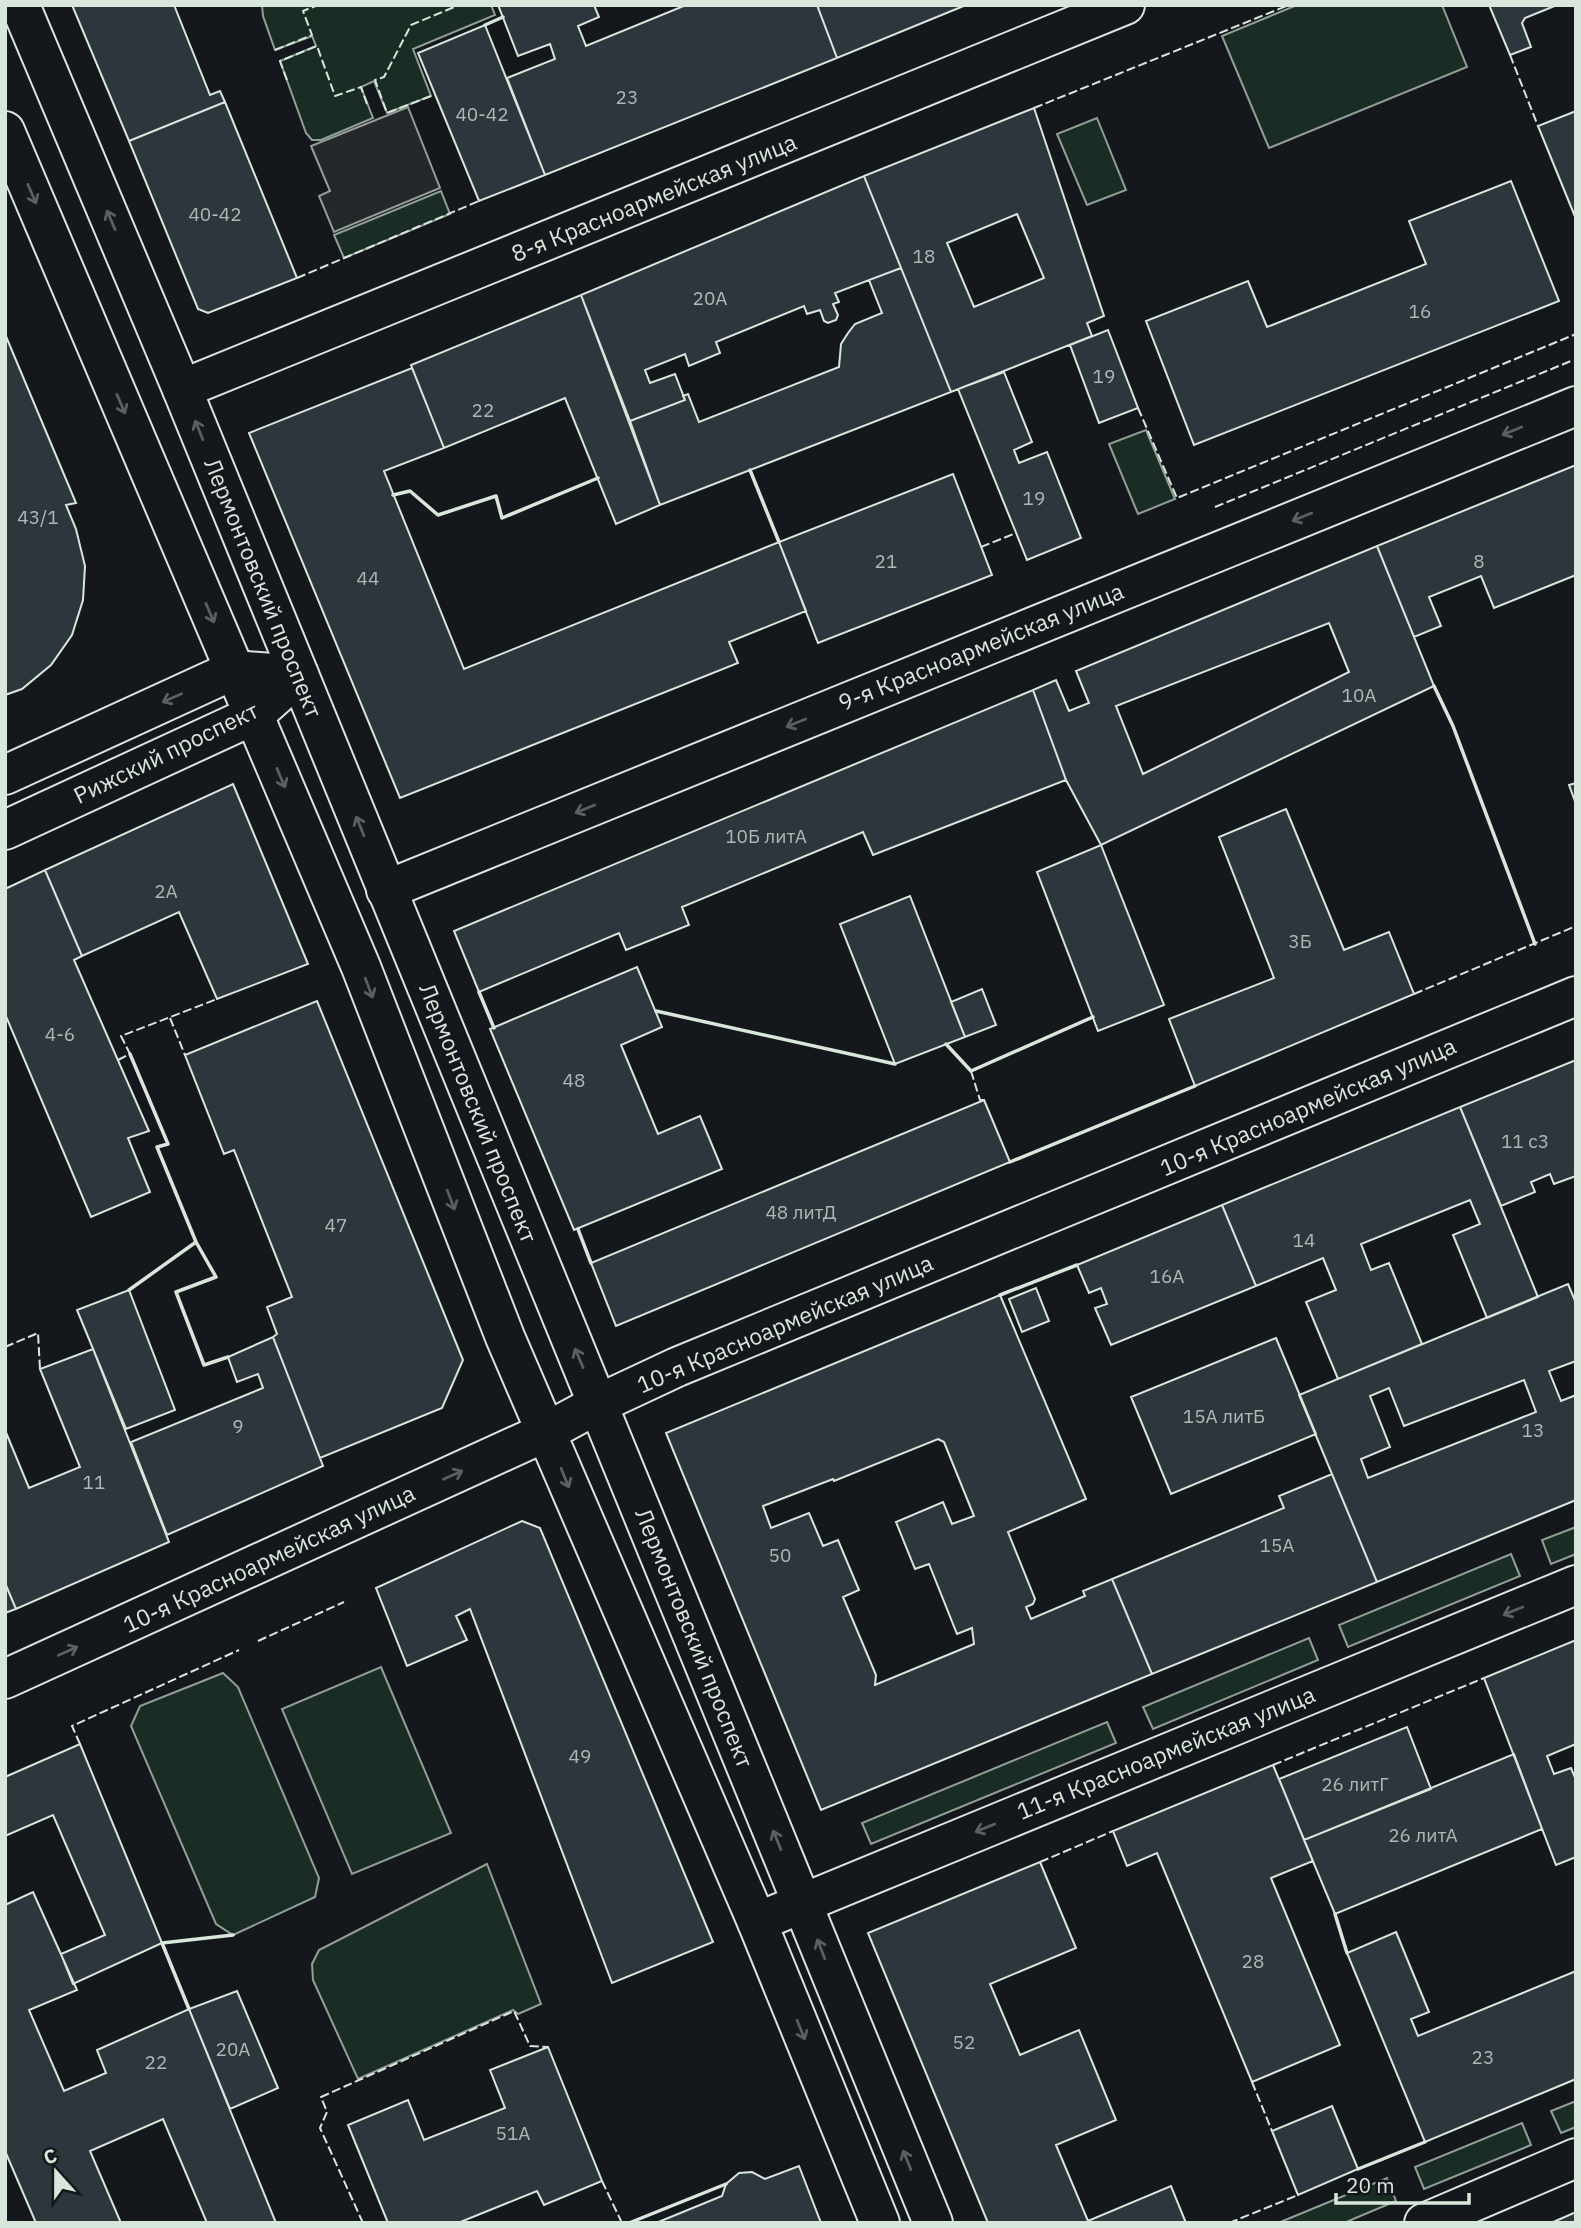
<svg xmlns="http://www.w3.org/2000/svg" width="1581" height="2228" viewBox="0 0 1581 2228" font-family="'IBM Plex Sans',sans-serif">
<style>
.green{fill:#1a2d24;stroke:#939e99;stroke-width:2}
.parking{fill:#24282b;stroke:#939e99;stroke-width:2}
.building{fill:#2c363c;stroke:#d8e6dc;stroke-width:2;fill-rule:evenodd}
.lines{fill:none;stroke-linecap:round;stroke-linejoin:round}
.minor-casing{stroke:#d8e6dc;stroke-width:42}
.tertiary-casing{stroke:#d8e6dc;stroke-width:42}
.secondary-casing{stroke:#d8e6dc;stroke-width:42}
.primary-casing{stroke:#d8e6dc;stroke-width:42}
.minor{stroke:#14181c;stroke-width:38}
.tertiary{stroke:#14181c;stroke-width:38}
.secondary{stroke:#14181c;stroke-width:38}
.primary{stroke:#14181c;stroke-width:38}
.fence{stroke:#d8e6dc;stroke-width:2;stroke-dasharray:9 3.5;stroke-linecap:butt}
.wall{stroke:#d8e6dc;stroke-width:3.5}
.oneway{stroke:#59605f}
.labels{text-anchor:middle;stroke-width:5;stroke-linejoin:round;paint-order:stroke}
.number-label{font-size:19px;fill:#adbab4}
.street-label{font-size:23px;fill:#d8e6dc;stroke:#14181c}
</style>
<rect width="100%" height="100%" fill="#14181c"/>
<!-- green -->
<path class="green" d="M262,5H491L495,15L413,49L431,96L387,113L374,81L361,87L373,118L321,140H312L306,133L280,61L316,46L312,36L275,50L263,16Z
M1297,5H1442L1467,67L1269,148L1222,36Z
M1097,118L1126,190L1087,205L1057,134Z
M441,191L450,214L344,258L334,235Z
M1146,430L1175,499L1138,514L1109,444Z
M1576,1527V1554L1551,1564L1542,1540Z
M1511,1554L1520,1576L1348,1647L1339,1625Z
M1309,1638L1318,1660L1153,1729L1143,1707Z
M381,1667L451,1833L352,1874L282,1709Z
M223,1673L238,1687L319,1878L315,1897L233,1935L216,1924L131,1726L140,1706Z
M1107,1722L1116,1743L871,1844L862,1823Z
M487,1864L541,2004L518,2014L513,2010L358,2079L313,1980L312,1964L319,1950Z
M1576,2101V2127L1561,2133L1551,2111Z
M1522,2123L1531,2145L1424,2189L1415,2167Z
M1387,2178L1396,2201L1344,2223H1278Z"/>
<!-- parking -->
<path class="parking" d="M408,107L440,188L334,232L319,196L330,191L311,146Z"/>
<!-- building -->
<path class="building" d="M72,5H174L210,95L220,91L225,102L129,141Z
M498,5H594L599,17L578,26L586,46L686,5H817L837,58L545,175L507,78L555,59L550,44L518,56Z
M817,5H966L837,58Z
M1489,5H1557L1525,18L1522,23L1531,47L1510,55Z
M485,25L545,175L479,201L418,53Z
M225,102L297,278L208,313L198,309L129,141Z
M1034,108L1104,316L1087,323L1092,336L951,392L864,176ZM1017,214L1044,278L974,307L947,243Z
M1576,111V219L1538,126Z
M864,176L901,268L835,293L839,302L833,304L838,315L836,320L828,323L824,321L820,310L807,314L804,306L716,342L720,353L689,366L685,354L645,370L650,383L675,374L685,400L630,421L581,295Z
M1511,181L1559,301L1194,445L1146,321L1248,281L1267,327L1426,264L1409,221Z
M901,268L951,392L660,505L630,421L685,400L683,396L688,394L699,422L839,367L841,344L848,333L855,324L882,313L869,280Z
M581,295L660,505L616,524L565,398L444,448L411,365Z
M1108,330L1138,408L1099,423L1070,345Z
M5,334L76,503L66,505L76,529L85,566L83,600L72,635L51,665L22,689L5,695Z
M412,368L444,448L384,471L464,669L779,542L806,611L729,642L738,663L400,798L249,433Z
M1004,372L1032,442L1014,450L1019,463L1047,452L1081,538L1027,560L958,389Z
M1576,465V575L1494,608L1481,576L1429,597L1441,626L1414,637L1377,546Z
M953,474L992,575L818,643L779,542Z
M1377,546L1434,686L1101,845L1066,780L1033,690L1056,680L1069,711L1089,703L1076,671ZM1329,623L1349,672L1143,774L1116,706Z
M1033,690L1066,780L873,855L863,832L682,907L689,925L626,950L619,933L479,992L454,931Z
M1576,783V804L1569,785Z
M233,784L308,964L217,999L179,912L82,956L45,870Z
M1286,809L1344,950L1389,932L1414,994L1195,1086L1169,1019L1274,978L1219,837Z
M1101,845L1164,1005L1098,1031L1037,872Z
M45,870L82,956L74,960L149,1131L128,1138L150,1192L91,1217L5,1014V889Z
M910,896L965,1037L895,1064L840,924Z
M637,967L662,1027L621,1045L658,1134L700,1116L722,1169L574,1230L490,1029Z
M982,989L996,1025L965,1037L951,1002Z
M317,1001L463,1360L442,1408L320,1458L273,1337L277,1334L267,1307L292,1297L234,1150L224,1154L185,1055Z
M1576,1060V1176L1554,1184L1550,1174L1531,1182L1535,1192L1501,1206L1460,1107Z
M984,1100L1010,1162L616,1326L591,1263Z
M1460,1107L1538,1297L1487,1318L1453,1235L1480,1224L1470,1200L1408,1225L1361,1244L1371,1270L1389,1263L1422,1344L1338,1379L1306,1302L1336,1290L1323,1258L1256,1286L1222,1205Z
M1222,1205L1256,1286L1111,1345L1095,1308L1107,1304L1101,1288L1089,1293L1077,1265Z
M1568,1284L1576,1303V1361L1549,1371L1561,1401L1576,1395V1500L1377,1582L1299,1395ZM1524,1380L1536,1412L1368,1478L1361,1459L1390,1447L1370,1396L1389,1388L1404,1426Z
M1036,1288L1049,1321L1022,1332L1009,1299Z
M129,1290L175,1410L126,1429L77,1310Z
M1000,1295L1086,1499L1008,1532L1035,1599L1033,1604L1026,1607L1031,1619L1085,1596L1083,1591L1112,1579L1152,1674L821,1810L666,1433ZM938,1439L944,1442L974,1516L952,1524L943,1502L896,1522L915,1569L929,1564L957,1634L972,1628L974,1644L875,1685L876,1675L843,1597L859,1590L838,1540L823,1546L809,1513L771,1528L763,1506L833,1479L834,1481Z
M273,1337L323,1466L167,1535L131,1442L263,1388L258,1374L237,1382L228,1357Z
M1276,1338L1316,1434L1171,1494L1131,1397Z
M93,1349L169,1542L16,1609L5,1583V1430L29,1488L80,1467L40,1369Z
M1332,1474L1377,1582L1152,1674L1112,1579L1284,1508L1279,1496Z
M522,1521L540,1528L713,1942L612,1983L470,1609L456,1616L467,1640L407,1666L376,1588Z
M5,1583L16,1609L5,1613Z
M1576,1640V1744L1547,1756L1554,1774L1571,1768L1576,1780V1857L1556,1865L1484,1678Z
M1407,1727L1431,1789L1304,1840L1279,1779Z
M80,1744L162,1943L73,1984L61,1954L105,1935L53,1815L5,1836V1777Z
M1514,1754L1542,1829L1335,1914L1304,1840Z
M1273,1765L1313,1861L1271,1878L1340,2045L1252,2082L1157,1853L1127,1866L1113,1831Z
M1040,1862L1076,1948L990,1984L1020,2055L1079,2030L1116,2120L1056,2145L1088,2221L1171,2186L1186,2223H988L868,1933Z
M33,1892L77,1990L29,2010L64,2091L106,2073L97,2050L189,2009L276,2223H207L163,2119L90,2151L121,2223H36L5,2151V1905Z
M1396,1932L1429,2012L1411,2019L1418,2036L1576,1971V2079L1425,2142L1347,1953Z
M237,1991L278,2088L230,2109L189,2009Z
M548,2047L602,2181L544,2205L537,2191L458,2223H388L348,2125L408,2100L424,2140L505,2108L490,2070Z
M1332,2106L1358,2169L1298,2195L1272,2131Z
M799,2166L821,2223H656L722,2196L726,2184L739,2173L752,2172L765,2179Z
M1576,2212V2223H1551Z"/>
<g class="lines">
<!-- minor casing -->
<g class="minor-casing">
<path id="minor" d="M182,389L1125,5
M386,890L1576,406
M5,1679L546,1432
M757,1922L1576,1585"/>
</g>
<!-- tertiary casing -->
<g class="tertiary-casing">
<path id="tertiary" d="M546,1432L598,1404L677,1367L1576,996
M1424,2223L1576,2158"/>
</g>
<!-- secondary casing -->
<g class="secondary-casing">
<path id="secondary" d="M5,775L234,670L299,675
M5,830L254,715L299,675"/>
</g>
<!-- primary casing -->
<g class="primary-casing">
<path id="primary" d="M20,5L182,389L933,2223
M5,131L361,967L505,1337L757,1922L880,2223"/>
</g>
<!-- minor -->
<use href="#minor" class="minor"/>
<!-- tertiary -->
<use href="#tertiary" class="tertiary"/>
<!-- secondary -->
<use href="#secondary" class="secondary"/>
<!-- primary -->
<use href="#primary" class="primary"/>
<!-- fence -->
<path class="fence" d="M275,50L312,35L303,11L318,5
M1510,55L1538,126
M287,80L280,61L317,46L335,96L361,87L367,104
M431,96L387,113L375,80L384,77L411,25L459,5
M1034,108L1289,5
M297,278L479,201
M1138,408L1177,498L1576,334
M1215,507L1571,361
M981,547L1016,533
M1414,994L1576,926
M170,1018L185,1055
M118,1060L130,1054L121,1036L217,999
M971,1071L980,1100H984
M5,1347L38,1333L40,1369
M258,1641L344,1602
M80,1744L72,1726L239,1650
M1273,1765L1484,1678
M1040,1862L1113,1831
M1252,2082L1272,2131
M602,2181L622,2223
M363,2223L320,2128L327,2112L321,2097L514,2011L530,2046L548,2047
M1229,2223L1298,2195"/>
<!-- wall -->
<path class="wall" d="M485,25L503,17
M750,470L779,542
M393,495L410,491L438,515L496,496L502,518L598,478
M1434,686L1453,726L1535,944
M479,992L494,1028
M656,1011L895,1064
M946,1044L971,1071L1093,1017
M130,1054L168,1144L157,1147L196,1242
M1010,1162L1195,1086
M578,1229L591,1263
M129,1290L196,1242L216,1277L176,1292L204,1365L228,1357
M1000,1295L1077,1265
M1335,1914L1347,1953
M189,2009L162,1943L233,1935
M1358,2169L1425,2142
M629,2223L726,2184"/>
</g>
<!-- one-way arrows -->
<defs><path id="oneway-shaft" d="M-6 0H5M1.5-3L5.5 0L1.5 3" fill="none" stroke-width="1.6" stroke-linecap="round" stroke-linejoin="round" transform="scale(1.75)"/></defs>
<g class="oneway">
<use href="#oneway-shaft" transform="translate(32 194) rotate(67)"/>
<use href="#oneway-shaft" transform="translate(111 220) rotate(-113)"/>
<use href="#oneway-shaft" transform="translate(121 404) rotate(67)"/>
<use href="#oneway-shaft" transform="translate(199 430) rotate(-112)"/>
<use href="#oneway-shaft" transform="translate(1512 431) rotate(158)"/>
<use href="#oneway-shaft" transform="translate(1302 517) rotate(158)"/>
<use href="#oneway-shaft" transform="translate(210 613) rotate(67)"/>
<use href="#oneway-shaft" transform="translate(172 698) rotate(156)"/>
<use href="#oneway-shaft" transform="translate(796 723) rotate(158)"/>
<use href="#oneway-shaft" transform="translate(281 778) rotate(67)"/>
<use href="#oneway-shaft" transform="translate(585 809) rotate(158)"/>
<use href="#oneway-shaft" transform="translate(360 826) rotate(-112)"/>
<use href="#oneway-shaft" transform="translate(369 988) rotate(69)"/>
<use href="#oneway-shaft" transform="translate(451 1200) rotate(69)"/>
<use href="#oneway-shaft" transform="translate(579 1358) rotate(-113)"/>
<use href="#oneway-shaft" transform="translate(453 1475) rotate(-24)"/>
<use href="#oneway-shaft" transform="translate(565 1478) rotate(68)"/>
<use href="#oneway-shaft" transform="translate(1513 1611) rotate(158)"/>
<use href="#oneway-shaft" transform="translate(68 1651) rotate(-24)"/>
<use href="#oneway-shaft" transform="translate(985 1828) rotate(158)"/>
<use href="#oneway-shaft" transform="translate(777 1840) rotate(-112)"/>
<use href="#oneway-shaft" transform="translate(821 1949) rotate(-111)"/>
<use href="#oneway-shaft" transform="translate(801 2030) rotate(68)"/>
<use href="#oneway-shaft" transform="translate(907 2160) rotate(-112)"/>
</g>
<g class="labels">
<!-- number labels -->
<g class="number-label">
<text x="627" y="104">23</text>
<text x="482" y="121">40-42</text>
<text x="215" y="221">40-42</text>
<text x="924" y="263">18</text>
<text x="710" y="305">20А</text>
<text x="1420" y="318">16</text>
<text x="1104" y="383">19</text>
<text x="483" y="417">22</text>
<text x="1034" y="505">19</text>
<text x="38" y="524">43/1</text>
<text x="886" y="568">21</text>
<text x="1479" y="568">8</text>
<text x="368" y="585">44</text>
<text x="1359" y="702">10А</text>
<text x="766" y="843">10Б литА</text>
<text x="166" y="898">2А</text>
<text x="1300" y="948">3Б</text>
<text x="60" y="1041">4-6</text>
<text x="574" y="1087">48</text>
<text x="1525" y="1148">11 с3</text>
<text x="801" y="1219">48 литД</text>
<text x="336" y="1232">47</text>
<text x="1304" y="1247">14</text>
<text x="1167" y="1283">16А</text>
<text x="1224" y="1423">15А литБ</text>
<text x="238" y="1433">9</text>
<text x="1533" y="1437">13</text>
<text x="94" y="1489">11</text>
<text x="1277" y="1552">15А</text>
<text x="780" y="1562">50</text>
<text x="580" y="1763">49</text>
<text x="1355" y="1791">26 литГ</text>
<text x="1423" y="1842">26 литА</text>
<text x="1253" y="1968">28</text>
<text x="964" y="2049">52</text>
<text x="233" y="2056">20А</text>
<text x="1483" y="2064">23</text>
<text x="156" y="2069">22</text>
<text x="513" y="2140">51А</text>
</g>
<!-- street labels -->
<g class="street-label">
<text transform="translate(654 198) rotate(-22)" y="8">8-я Красноармейская улица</text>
<text transform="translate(263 588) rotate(68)" y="8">Лермонтовский проспект</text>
<text transform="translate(981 647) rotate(-22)" y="8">9-я Красноармейская улица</text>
<text transform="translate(166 753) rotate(-26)" y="8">Рижский проспект</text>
<text transform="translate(1308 1107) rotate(-23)" y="8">10-я Красноармейская улица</text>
<text transform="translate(478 1113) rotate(68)" y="8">Лермонтовский проспект</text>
<text transform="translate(785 1324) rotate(-23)" y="8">10-я Красноармейская улица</text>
<text transform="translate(269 1559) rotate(-25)" y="8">10-я Красноармейская улица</text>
<text transform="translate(694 1638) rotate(68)" y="8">Лермонтовский проспект</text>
<text transform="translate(1166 1753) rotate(-22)" y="8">11-я Красноармейская улица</text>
</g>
</g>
<!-- border -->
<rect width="1581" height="2228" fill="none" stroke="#d8e6dc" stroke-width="14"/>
<!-- north arrow -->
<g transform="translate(56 2172) rotate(339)" stroke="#14181c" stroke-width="5" paint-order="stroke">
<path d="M0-5L12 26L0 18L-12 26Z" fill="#d8e6dc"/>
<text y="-10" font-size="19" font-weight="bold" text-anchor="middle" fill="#d8e6dc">С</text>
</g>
<!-- scale -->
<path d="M1336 2193v10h133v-10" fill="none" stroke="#d8e6dc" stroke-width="3.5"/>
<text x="1346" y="2193" font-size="21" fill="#d8e6dc" stroke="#14181c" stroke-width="5" paint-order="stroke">20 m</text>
</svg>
